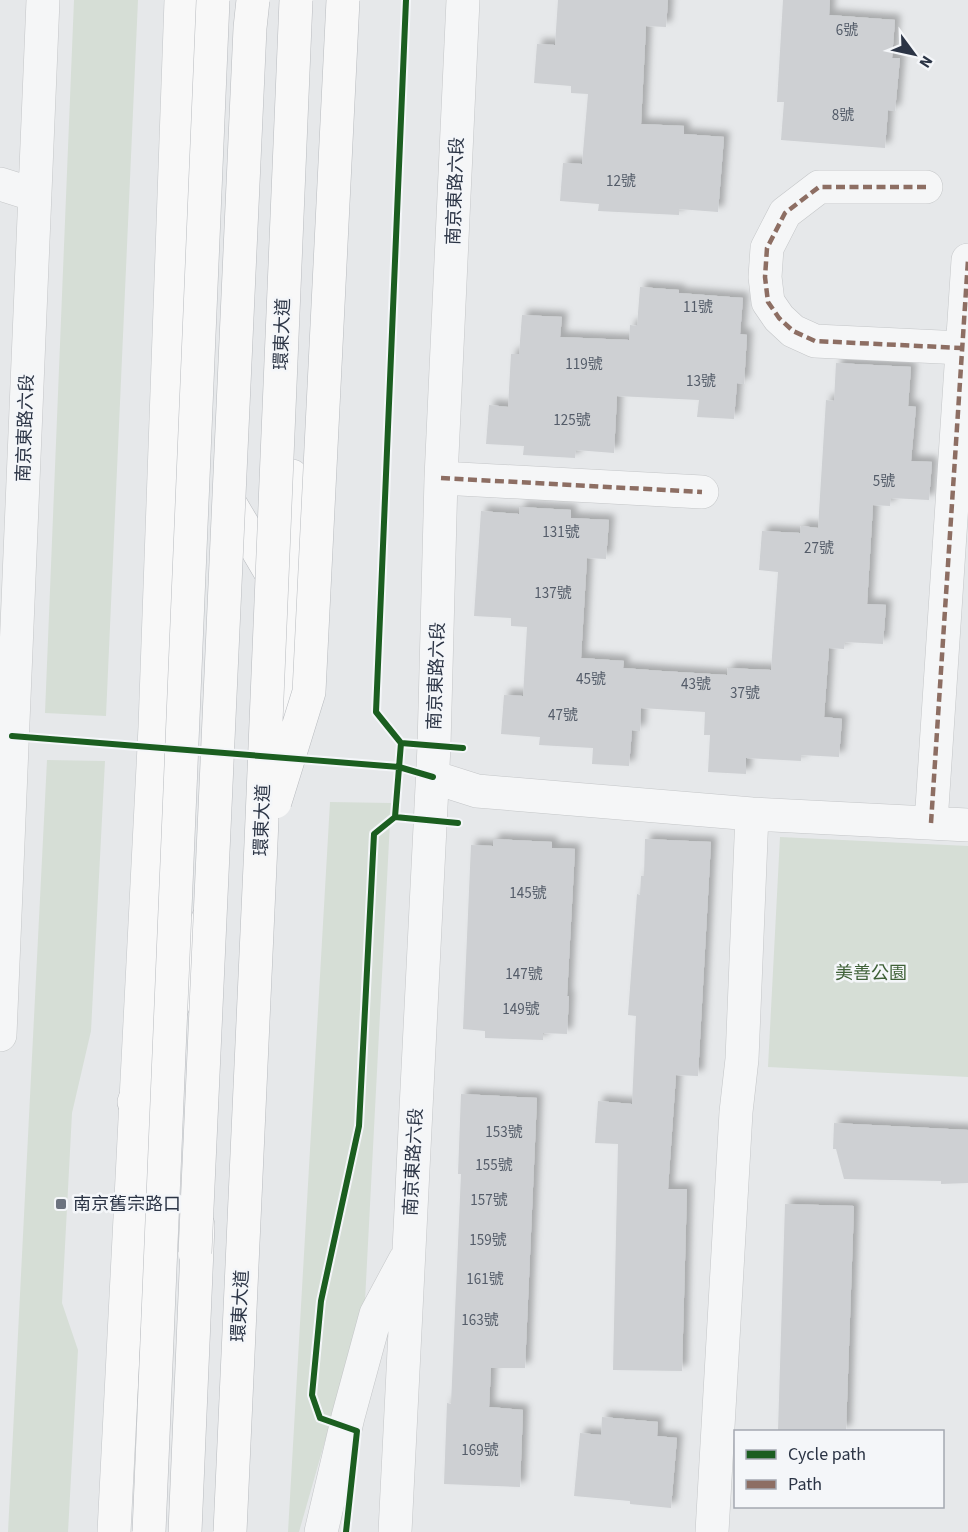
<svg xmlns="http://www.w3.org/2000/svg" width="968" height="1532" viewBox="0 0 968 1532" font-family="'Source Sans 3','Noto Sans TC',sans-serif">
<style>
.green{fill:#d6ded6}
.building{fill:#ced0d3;filter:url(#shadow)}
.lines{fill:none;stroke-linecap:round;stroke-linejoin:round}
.minor-casing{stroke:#c4c6c8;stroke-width:34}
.major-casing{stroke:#c2c5c8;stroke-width:34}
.highway-casing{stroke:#b8bbbf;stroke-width:34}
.minor{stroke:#f5f6f7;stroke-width:33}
.major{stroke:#f8f8f8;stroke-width:33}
.highway{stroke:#f8f8f8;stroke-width:33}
.highway-bridge-casing{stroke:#b8bbbf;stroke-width:34;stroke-linecap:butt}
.highway-bridge{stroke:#f8f8f8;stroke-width:33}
.quiet{stroke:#8d6e63;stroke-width:4.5;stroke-dasharray:9 4.5;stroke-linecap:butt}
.cycleway-casing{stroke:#f4f6f9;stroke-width:10}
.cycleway{stroke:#1b5e20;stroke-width:6}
.poi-dot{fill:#6c737f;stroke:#f4f6f9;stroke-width:2}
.labels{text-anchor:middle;stroke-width:5;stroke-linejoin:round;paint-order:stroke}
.number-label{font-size:15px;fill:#545c69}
.street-label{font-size:18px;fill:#2b3445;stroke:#f4f6f9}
.park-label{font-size:18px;fill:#3f6138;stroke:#f4f6f9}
.poi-label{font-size:18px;fill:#2b3445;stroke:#f4f6f9;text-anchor:start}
</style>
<defs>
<filter id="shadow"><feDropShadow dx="5.5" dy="-5.5" stdDeviation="3" flood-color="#0004"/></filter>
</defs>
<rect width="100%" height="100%" fill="#e6e8ea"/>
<!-- green -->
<path class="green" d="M74,0H138L106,716L45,713Z
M47,760L105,761L91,1031L72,1113L62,1303L78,1350L68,1532H8Z
M330,802L391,803L365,1301L299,1532H288Z
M780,837L968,846V1077L768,1067Z"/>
<!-- building -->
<path class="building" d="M558,0H668L666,27L646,26L641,124L684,126V134L724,137L718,212L679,209V215L598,211L599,204L560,201L563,163L582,164L588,94L571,93V86L534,83L537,44L555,45Z
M783,0H830L829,15L895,20L892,58H900L895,111L888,110L885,148L781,140L784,102H777Z
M640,287L679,290V293L743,298L740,334L747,335L744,384L737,383L734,419L697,417L699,400L617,396L614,453L576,450L575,458L523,455L524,446L486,444L489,405L508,407L511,354H519L522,315L562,317L560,337L629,340L630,325L637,326Z
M836,363L911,367L908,406L916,407L911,461L932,462L929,500L891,498L890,506L873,505L867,604L886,605L883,644L845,642L844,649L829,648L824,717L842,719L839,757L801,755V761L746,758V774L708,772L710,735H704L705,712L641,708L640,731L632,730L629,766L592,764L593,748L539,745L540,737L501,734L504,695L523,696L527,627L511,626V618L474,616L481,511L519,514L520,507L571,510V518L609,520L606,559L587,558L581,658L624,661L623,668L662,671L727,675L728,668L771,670L778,572L759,570L762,531L800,533L801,526L818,528L826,400L834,401Z
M493,839L552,842V848L575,849L567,996H569L567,1034L543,1033V1040L485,1038V1031L463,1029L471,845L493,846Z
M645,839L711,842L698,1076L676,1075L668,1189H687L682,1371L613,1370L618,1144L595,1143L598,1101L632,1104L636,1016L628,1015L637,894L640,895L641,876H644Z
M461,1094L537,1098L525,1368H491L489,1407L523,1410L520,1487L444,1484L447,1403L451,1404L461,1174H458Z
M834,1123L968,1130V1183L941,1184V1181L844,1179L836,1149H833Z
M785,1204L854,1206L846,1431H778Z
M602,1417L658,1422L657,1436L677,1438L671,1508L630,1504V1501L574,1496L580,1433L601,1435Z"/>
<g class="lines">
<!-- minor casing -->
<g class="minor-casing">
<path id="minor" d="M0,184L35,195
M926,187H819L785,213L767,248L765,277L768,302L779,318L793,331L815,341L962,348
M441,478L702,492
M433,777L477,791L752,814L968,825
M931,823L968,260
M0,1035L43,0
M321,1532L348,1417L376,1314L405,1260
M395,1532L434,746L441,478L463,0
M712,1532L736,1112L742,1059L752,814"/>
</g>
<!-- major casing -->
<g class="major-casing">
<path id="major" d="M281,766L292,476
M114,1532L155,727L181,0"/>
</g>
<!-- highway casing -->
<g class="highway-casing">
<path id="highway" d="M231,505L288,602
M134,1102L208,919
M185,1532L198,1225"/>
</g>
<!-- minor -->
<use href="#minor" class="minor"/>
<!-- major -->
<use href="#major" class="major"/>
<!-- highway -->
<use href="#highway" class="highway"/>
<!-- highway-bridge casing -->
<g class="highway-bridge-casing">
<path id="highway-bridge" d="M275,802L309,692L343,0
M195,1253L250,28L253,0
M149,1532L213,0
M230,1532L261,843L296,0"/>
</g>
<!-- highway-bridge -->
<use href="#highway-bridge" class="highway-bridge"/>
<!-- quiet -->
<path class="quiet" d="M926,187H819L785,213L767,248L765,277L768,302L779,318L793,331L815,341L962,348
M441,478L702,492
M931,823L968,260"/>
<!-- cycleway casing -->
<g class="cycleway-casing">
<path id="cycleway" d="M12,736L399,767L433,777
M401,743L376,712L406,0
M458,823L395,817L401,743L463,748
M346,1532L357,1431L320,1418L312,1395L321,1301L359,1126L374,834L395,817"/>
</g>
<!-- cycleway -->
<use href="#cycleway" class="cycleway"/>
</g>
<!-- markers -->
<rect class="poi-dot" x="55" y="1198" width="12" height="12" rx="3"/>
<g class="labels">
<!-- number labels -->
<g class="number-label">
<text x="847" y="35">6號</text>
<text x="843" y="120">8號</text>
<text x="621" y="186">12號</text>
<text x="698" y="312">11號</text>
<text x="584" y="369">119號</text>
<text x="701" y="386">13號</text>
<text x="572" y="425">125號</text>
<text x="884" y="486">5號</text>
<text x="561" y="537">131號</text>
<text x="819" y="553">27號</text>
<text x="553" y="598">137號</text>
<text x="591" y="684">45號</text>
<text x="696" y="689">43號</text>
<text x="745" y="698">37號</text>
<text x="563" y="720">47號</text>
<text x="528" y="898">145號</text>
<text x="524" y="979">147號</text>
<text x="521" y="1014">149號</text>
<text x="504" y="1137">153號</text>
<text x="494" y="1170">155號</text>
<text x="489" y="1205">157號</text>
<text x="488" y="1245">159號</text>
<text x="485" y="1284">161號</text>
<text x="480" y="1325">163號</text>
<text x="480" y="1455">169號</text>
</g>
<!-- street labels -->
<g class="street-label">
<text transform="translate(455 191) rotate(-88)" y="6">南京東路六段</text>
<text transform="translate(282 334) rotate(-88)" y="6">環東大道</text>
<text transform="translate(25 428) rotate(-88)" y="6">南京東路六段</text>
<text transform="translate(436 676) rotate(-88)" y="6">南京東路六段</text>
<text transform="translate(262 820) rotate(-88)" y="6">環東大道</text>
<text transform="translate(413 1162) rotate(-87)" y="6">南京東路六段</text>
<text transform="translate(240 1306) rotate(-87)" y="6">環東大道</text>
</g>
<!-- park labels -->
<g class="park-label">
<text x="871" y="979">美善公園</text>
</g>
<!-- poi labels -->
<g class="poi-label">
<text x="73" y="1210">南京舊宗路口</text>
</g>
</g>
<!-- legend -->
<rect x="734" y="1430" width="210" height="78" fill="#f4f6f9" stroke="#a4a8b1" stroke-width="1.5"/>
<rect x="746" y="1450" width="30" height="9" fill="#1b5e20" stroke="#a4a8b1" stroke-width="1.5"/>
<text x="788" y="1460" font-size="18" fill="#2b3445">Cycle path</text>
<rect x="746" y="1480" width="30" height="9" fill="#8d6e63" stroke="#a4a8b1" stroke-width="1.5"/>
<text x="788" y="1490" font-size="18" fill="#2b3445">Path</text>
<!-- north arrow -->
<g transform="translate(914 54) rotate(123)" stroke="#f4f6f9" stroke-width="4.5" paint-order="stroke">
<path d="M0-4.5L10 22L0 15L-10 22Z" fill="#2b3445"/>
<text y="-9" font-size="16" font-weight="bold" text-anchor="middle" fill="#2b3445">N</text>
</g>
</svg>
